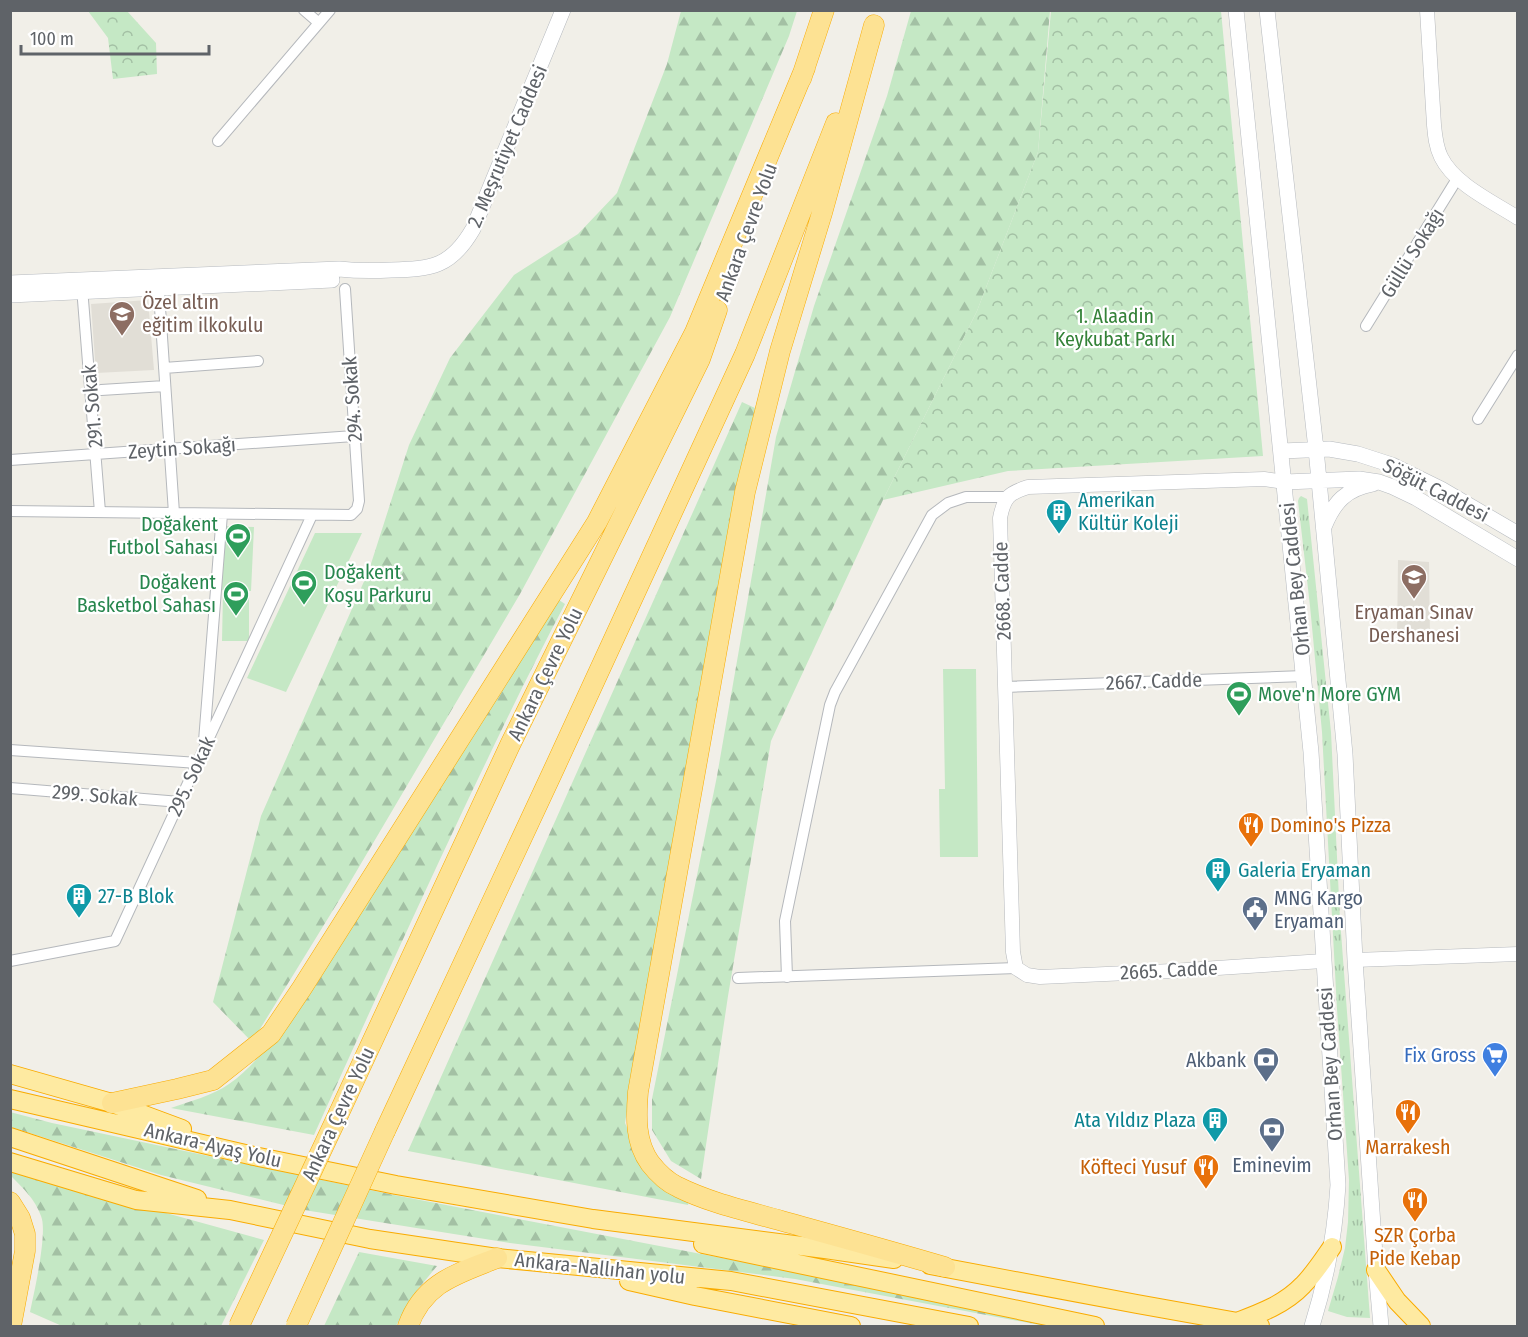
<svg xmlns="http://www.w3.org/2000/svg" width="1528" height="1337" viewBox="0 0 1528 1337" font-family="'Fira Sans Condensed',sans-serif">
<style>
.education{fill:#e1ded6}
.grass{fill:url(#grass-tufts)}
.forest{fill:url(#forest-firs)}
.park{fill:url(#park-crowns)}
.pitch{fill:#c5e8c5}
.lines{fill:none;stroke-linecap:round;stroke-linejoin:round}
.minor-casing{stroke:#b5b8bc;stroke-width:12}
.tertiary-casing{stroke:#b5b8bc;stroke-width:15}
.secondary-casing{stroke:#b6babf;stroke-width:16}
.trunk-casing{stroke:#f9ab00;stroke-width:20}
.motorway-casing{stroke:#f9ab00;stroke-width:21}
.minor{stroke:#fff;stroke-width:10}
.tertiary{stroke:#fff;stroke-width:14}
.secondary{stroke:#fff;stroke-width:15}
.trunk{stroke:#feeaa1;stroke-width:18}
.motorway{stroke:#fde293;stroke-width:20}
.motorway-bridge-casing{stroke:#f9ab00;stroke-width:21;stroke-linecap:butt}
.motorway-bridge{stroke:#fde293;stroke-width:20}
.labels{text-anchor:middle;stroke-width:4.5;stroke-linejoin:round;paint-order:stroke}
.street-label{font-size:20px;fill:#5f6368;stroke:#fff}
.education-label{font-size:20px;fill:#785e54;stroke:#fff;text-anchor:start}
.park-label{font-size:20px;fill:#348238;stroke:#fff}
.culture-label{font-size:20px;fill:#0d838f;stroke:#fff;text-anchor:start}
.leisure-label{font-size:20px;fill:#27864d;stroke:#fff;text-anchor:end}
.food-label{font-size:20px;fill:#c56008;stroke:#fff}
.service-label{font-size:20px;fill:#4e5e75;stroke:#fff;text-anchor:start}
.shop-label{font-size:20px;fill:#366cbe;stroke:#fff;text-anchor:end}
</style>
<defs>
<pattern id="grass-tufts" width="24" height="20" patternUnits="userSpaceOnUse" patternTransform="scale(1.5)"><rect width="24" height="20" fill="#c5e8c5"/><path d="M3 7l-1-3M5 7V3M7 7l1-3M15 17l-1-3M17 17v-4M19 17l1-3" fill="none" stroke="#a3c0a4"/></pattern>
<pattern id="forest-firs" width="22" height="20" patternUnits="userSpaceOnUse" patternTransform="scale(1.5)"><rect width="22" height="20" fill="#c5e8c5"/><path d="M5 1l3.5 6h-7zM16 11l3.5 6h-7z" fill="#a3c0a4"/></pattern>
<pattern id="park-crowns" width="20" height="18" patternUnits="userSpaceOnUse" patternTransform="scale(1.5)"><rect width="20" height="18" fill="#c5e8c5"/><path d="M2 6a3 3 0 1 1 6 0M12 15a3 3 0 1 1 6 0" fill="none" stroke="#a3c0a4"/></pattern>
</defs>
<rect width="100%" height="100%" fill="#f1efe8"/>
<!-- education -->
<path class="education" d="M148,300L154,370L96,373L91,304Z
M1398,560L1429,562L1430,639H1397Z"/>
<!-- grass -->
<path class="grass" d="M1301,496L1307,499L1331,732L1340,919L1370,1318L1347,1317L1328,1311L1338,1277L1345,1248L1348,1222L1349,1180L1337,1009L1322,732L1310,606L1298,501L1299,498Z"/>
<!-- forest -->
<path class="forest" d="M681,11H797L789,36L670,317L520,594L346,889L252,1042L213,1002L261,816L369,570L409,445L450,358L514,275L578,234L617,193L667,64Z
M911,11H1050L1038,152L977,311L883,500L771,741L728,996L701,1179L671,1161L652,1130V1099L717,776L776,437L814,306L887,96Z
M742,402L755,408L728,534L625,1123L636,1148L689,1200L688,1205L408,1151Z
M553,596L565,604C530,670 498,737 466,804C414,914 364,1024 314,1135L171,1108C190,1101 212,1096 229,1084C242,1075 253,1063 264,1051Z
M10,1112L52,1123L394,1195L1076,1326H1045L795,1279L510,1243L304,1210L161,1175L11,1127Z
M10,1170L264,1240L221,1326H62L30,1312C34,1293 48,1232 41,1216C35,1199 23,1188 11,1176Z
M359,1252L437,1266L414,1294L396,1326H324Z"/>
<!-- park -->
<path class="park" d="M88,11H127L156,43L157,74L113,79L108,38Z
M1051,11H1221L1263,456L1008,471L883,500L977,311L1038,152Z"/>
<!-- pitch -->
<path class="pitch" d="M224,526L254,527L251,591L221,590Z
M315,533H362L286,692L247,678Z
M223,592L249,593V641H222Z
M943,669H976L978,857H940L939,789H945Z"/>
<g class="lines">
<!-- minor casing -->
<g class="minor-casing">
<path id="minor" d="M304,10L319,23
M218,141L330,10
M159,293L174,513
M83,300L100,512
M1366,326L1457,179
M164,368L258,361
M101,390L165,386
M1478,419L1518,355
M10,460L354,436
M10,511L351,515L357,509L359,501L345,289
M1005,687L1304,676
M204,741L222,514
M10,750L198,763
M10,788L180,802
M10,961L115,941L312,515
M787,977L785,921L830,705L835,692L932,515L948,503L966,497H1007
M738,978L1016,968"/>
</g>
<!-- tertiary casing -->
<g class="tertiary-casing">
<path id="tertiary" d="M1427,10L1434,125C1435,136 1436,147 1441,157C1454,184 1493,202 1518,218
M1285,482L1264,479L1028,487C1009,493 1004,497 1000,518L1013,952L1016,968L1027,975L1040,977L1172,971L1323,961
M1355,960L1518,954"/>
</g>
<!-- secondary casing -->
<g class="secondary-casing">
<path id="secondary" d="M1236,10L1311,752L1338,1185C1335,1236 1327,1278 1312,1326
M1267,10L1316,449L1345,754L1355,960L1376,1270L1381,1326
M10,283L339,269C357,271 373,271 391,270C432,269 451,267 473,229L563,10
M10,295L332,280
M1282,451L1329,449L1358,454L1392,465L1441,489L1518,534
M1285,482L1359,479L1379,482L1393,487L1416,498L1518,559
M1324,527C1334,502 1346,489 1373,484"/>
</g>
<!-- trunk casing -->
<g class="trunk-casing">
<path id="trunk" d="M10,1074L112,1103L182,1129
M10,1099L254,1156L396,1185L593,1219L825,1249L894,1259
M10,1137L197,1199
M10,1162L136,1200L230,1210L370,1239L497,1258L731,1281L969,1326
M703,1244L1095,1326
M930,1265L1137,1304L1260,1326
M1376,1270L1397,1301L1421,1326
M629,1281L695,1296L851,1326
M1237,1322C1261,1313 1285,1304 1303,1285C1314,1274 1323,1260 1332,1247"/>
</g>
<!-- motorway casing -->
<g class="motorway-casing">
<path id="motorway" d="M874,25L822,213L780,351L745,492L638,1092C636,1117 635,1142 650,1163C657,1172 667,1182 678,1187C710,1203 747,1211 782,1221C836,1236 891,1251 945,1267
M801,79L824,10
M112,1103L177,1089L213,1080L271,1034L302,988L597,522L695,332L805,68
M339,1113L510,745L700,359L717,310
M385,1131L554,769L745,354L836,123
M10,1202L20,1218L25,1234V1251L11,1326
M408,1326C424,1282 457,1274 497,1258"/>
</g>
<!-- minor -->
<use href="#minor" class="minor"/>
<!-- tertiary -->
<use href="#tertiary" class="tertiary"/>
<!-- secondary -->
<use href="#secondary" class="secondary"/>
<!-- trunk -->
<use href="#trunk" class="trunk"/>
<!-- motorway -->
<use href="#motorway" class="motorway"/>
<!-- motorway-bridge casing -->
<g class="motorway-bridge-casing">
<path id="motorway-bridge" d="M239,1326L339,1113
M296,1326L385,1131"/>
</g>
<!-- motorway-bridge -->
<use href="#motorway-bridge" class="motorway-bridge"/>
</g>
<!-- icons -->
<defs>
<g id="school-pin" transform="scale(1.35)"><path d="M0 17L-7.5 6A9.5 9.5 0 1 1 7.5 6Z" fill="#8d6e63" stroke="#fff"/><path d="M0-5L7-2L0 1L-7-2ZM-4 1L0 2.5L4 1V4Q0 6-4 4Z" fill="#fff"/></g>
<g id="building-pin" transform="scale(1.35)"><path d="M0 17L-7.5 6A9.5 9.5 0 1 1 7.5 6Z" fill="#0f9aa8" stroke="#fff"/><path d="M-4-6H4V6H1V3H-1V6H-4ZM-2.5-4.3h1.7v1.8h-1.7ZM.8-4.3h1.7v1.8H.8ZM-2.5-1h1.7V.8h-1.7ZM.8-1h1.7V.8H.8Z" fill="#fff"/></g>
<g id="stadium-pin" transform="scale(1.35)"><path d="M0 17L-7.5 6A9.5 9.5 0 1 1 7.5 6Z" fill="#2e9e5b" stroke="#fff"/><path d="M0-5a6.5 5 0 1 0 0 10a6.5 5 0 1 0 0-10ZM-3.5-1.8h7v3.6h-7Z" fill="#fff"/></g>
<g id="restaurant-pin" transform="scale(1.35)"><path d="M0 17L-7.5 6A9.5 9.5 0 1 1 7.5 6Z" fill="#e8710a" stroke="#fff"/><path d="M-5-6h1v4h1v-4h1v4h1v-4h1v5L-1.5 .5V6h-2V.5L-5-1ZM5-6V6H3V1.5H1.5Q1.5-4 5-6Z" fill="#fff"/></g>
<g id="civic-pin" transform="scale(1.35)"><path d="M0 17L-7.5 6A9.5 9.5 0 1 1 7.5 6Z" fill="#5c6f8a" stroke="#fff"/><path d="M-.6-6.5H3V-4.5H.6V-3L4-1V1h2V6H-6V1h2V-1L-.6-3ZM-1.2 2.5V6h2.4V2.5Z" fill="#fff"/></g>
<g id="supermarket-pin" transform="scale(1.35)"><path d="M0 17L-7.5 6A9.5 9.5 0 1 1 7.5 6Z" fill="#3f7fe0" stroke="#fff"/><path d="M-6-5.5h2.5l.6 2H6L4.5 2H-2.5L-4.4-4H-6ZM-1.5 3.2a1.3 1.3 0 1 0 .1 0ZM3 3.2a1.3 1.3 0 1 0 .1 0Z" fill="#fff"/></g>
<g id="bank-pin" transform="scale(1.35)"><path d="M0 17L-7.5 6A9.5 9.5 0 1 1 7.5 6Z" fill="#5c6f8a" stroke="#fff"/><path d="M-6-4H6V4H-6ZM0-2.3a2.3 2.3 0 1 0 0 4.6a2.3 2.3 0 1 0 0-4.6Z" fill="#fff"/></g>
</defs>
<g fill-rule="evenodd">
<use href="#school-pin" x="122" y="314"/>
<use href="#building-pin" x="1059" y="512"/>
<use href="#stadium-pin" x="238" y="536"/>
<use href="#school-pin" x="1414" y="577"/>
<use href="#stadium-pin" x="304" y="583"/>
<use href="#stadium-pin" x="236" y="594"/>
<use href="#stadium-pin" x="1239" y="694"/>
<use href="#restaurant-pin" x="1251" y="825"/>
<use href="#building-pin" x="1218" y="870"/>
<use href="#building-pin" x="79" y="896"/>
<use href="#civic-pin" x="1255" y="909"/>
<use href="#supermarket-pin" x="1495" y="1055"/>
<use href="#bank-pin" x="1266" y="1060"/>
<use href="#restaurant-pin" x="1408" y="1112"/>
<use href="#building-pin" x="1215" y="1120"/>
<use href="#bank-pin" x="1272" y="1130"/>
<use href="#restaurant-pin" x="1206" y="1167"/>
<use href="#restaurant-pin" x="1415" y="1200"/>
</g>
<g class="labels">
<!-- street labels -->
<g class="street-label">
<text transform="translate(507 146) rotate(-67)" y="7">2. Meşrutiyet Caddesi</text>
<text transform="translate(746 232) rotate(-70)" y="7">Ankara Çevre Yolu</text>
<text transform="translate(1412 253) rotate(-58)" y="7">Güllü Sokağı</text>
<text transform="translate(352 399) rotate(-94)" y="7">294. Sokak</text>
<text transform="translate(92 406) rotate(-95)" y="7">291. Sokak</text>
<text transform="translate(182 448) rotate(-4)" y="7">Zeytin Sokağı</text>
<text transform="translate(1436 490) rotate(27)" y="7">Söğüt Caddesi</text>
<text transform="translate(1295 579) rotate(-96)" y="7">Orhan Bey Caddesi</text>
<text transform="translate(1002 591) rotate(-92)" y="7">2668. Cadde</text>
<text transform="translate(545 674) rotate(-64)" y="7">Ankara Çevre Yolu</text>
<text transform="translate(1154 681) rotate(-2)" y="7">2667. Cadde</text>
<text transform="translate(191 776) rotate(-65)" y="7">295. Sokak</text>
<text transform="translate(95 795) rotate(5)" y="7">299. Sokak</text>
<text transform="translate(1169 970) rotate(-3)" y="7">2665. Cadde</text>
<text transform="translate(1330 1064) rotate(-94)" y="7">Orhan Bey Caddesi</text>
<text transform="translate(338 1114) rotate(-65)" y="7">Ankara Çevre Yolu</text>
<text transform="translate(213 1145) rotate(13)" y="7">Ankara-Ayaş Yolu</text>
<text transform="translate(600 1268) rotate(6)" y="7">Ankara-Nallıhan yolu</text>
</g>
<!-- education labels -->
<g class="education-label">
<text x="142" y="309">Özel altın<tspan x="142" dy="23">eğitim ilkokulu</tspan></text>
<text x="1414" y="619" text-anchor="middle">Eryaman Sınav<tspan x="1414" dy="23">Dershanesi</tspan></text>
</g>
<!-- park labels -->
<g class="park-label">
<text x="1115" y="323">1. Alaadin<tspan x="1115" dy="23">Keykubat Parkı</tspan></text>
</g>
<!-- culture labels -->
<g class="culture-label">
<text x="1078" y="507">Amerikan<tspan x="1078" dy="23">Kültür Koleji</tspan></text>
<text x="1238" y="877">Galeria Eryaman</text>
<text x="98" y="903">27-B Blok</text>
<text x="1196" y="1127" text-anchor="end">Ata Yıldız Plaza</text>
</g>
<!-- leisure labels -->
<g class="leisure-label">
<text x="218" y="531">Doğakent<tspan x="218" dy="23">Futbol Sahası</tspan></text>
<text x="324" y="579" text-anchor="start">Doğakent<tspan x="324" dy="23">Koşu Parkuru</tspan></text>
<text x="216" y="589">Doğakent<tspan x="216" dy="23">Basketbol Sahası</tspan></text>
<text x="1258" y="701" text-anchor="start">Move'n More GYM</text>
</g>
<!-- food labels -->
<g class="food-label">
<text x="1270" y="832" text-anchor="start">Domino's Pizza</text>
<text x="1408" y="1154">Marrakesh</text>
<text x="1186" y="1174" text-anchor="end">Köfteci Yusuf</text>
<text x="1415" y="1242">SZR Çorba<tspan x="1415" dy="23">Pide Kebap</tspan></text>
</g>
<!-- service labels -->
<g class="service-label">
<text x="1274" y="905">MNG Kargo<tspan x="1274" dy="23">Eryaman</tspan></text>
<text x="1246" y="1067" text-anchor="end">Akbank</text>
<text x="1272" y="1172" text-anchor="middle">Eminevim</text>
</g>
<!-- shop labels -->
<g class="shop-label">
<text x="1476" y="1062">Fix Gross</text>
</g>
</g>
<!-- border -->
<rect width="1528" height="1337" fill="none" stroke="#5f6368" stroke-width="24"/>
<!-- scale -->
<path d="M21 45v9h188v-9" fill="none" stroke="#5f6368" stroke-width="3"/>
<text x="30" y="45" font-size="18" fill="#5f6368" stroke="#ffffff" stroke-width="4.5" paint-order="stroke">100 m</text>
</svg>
